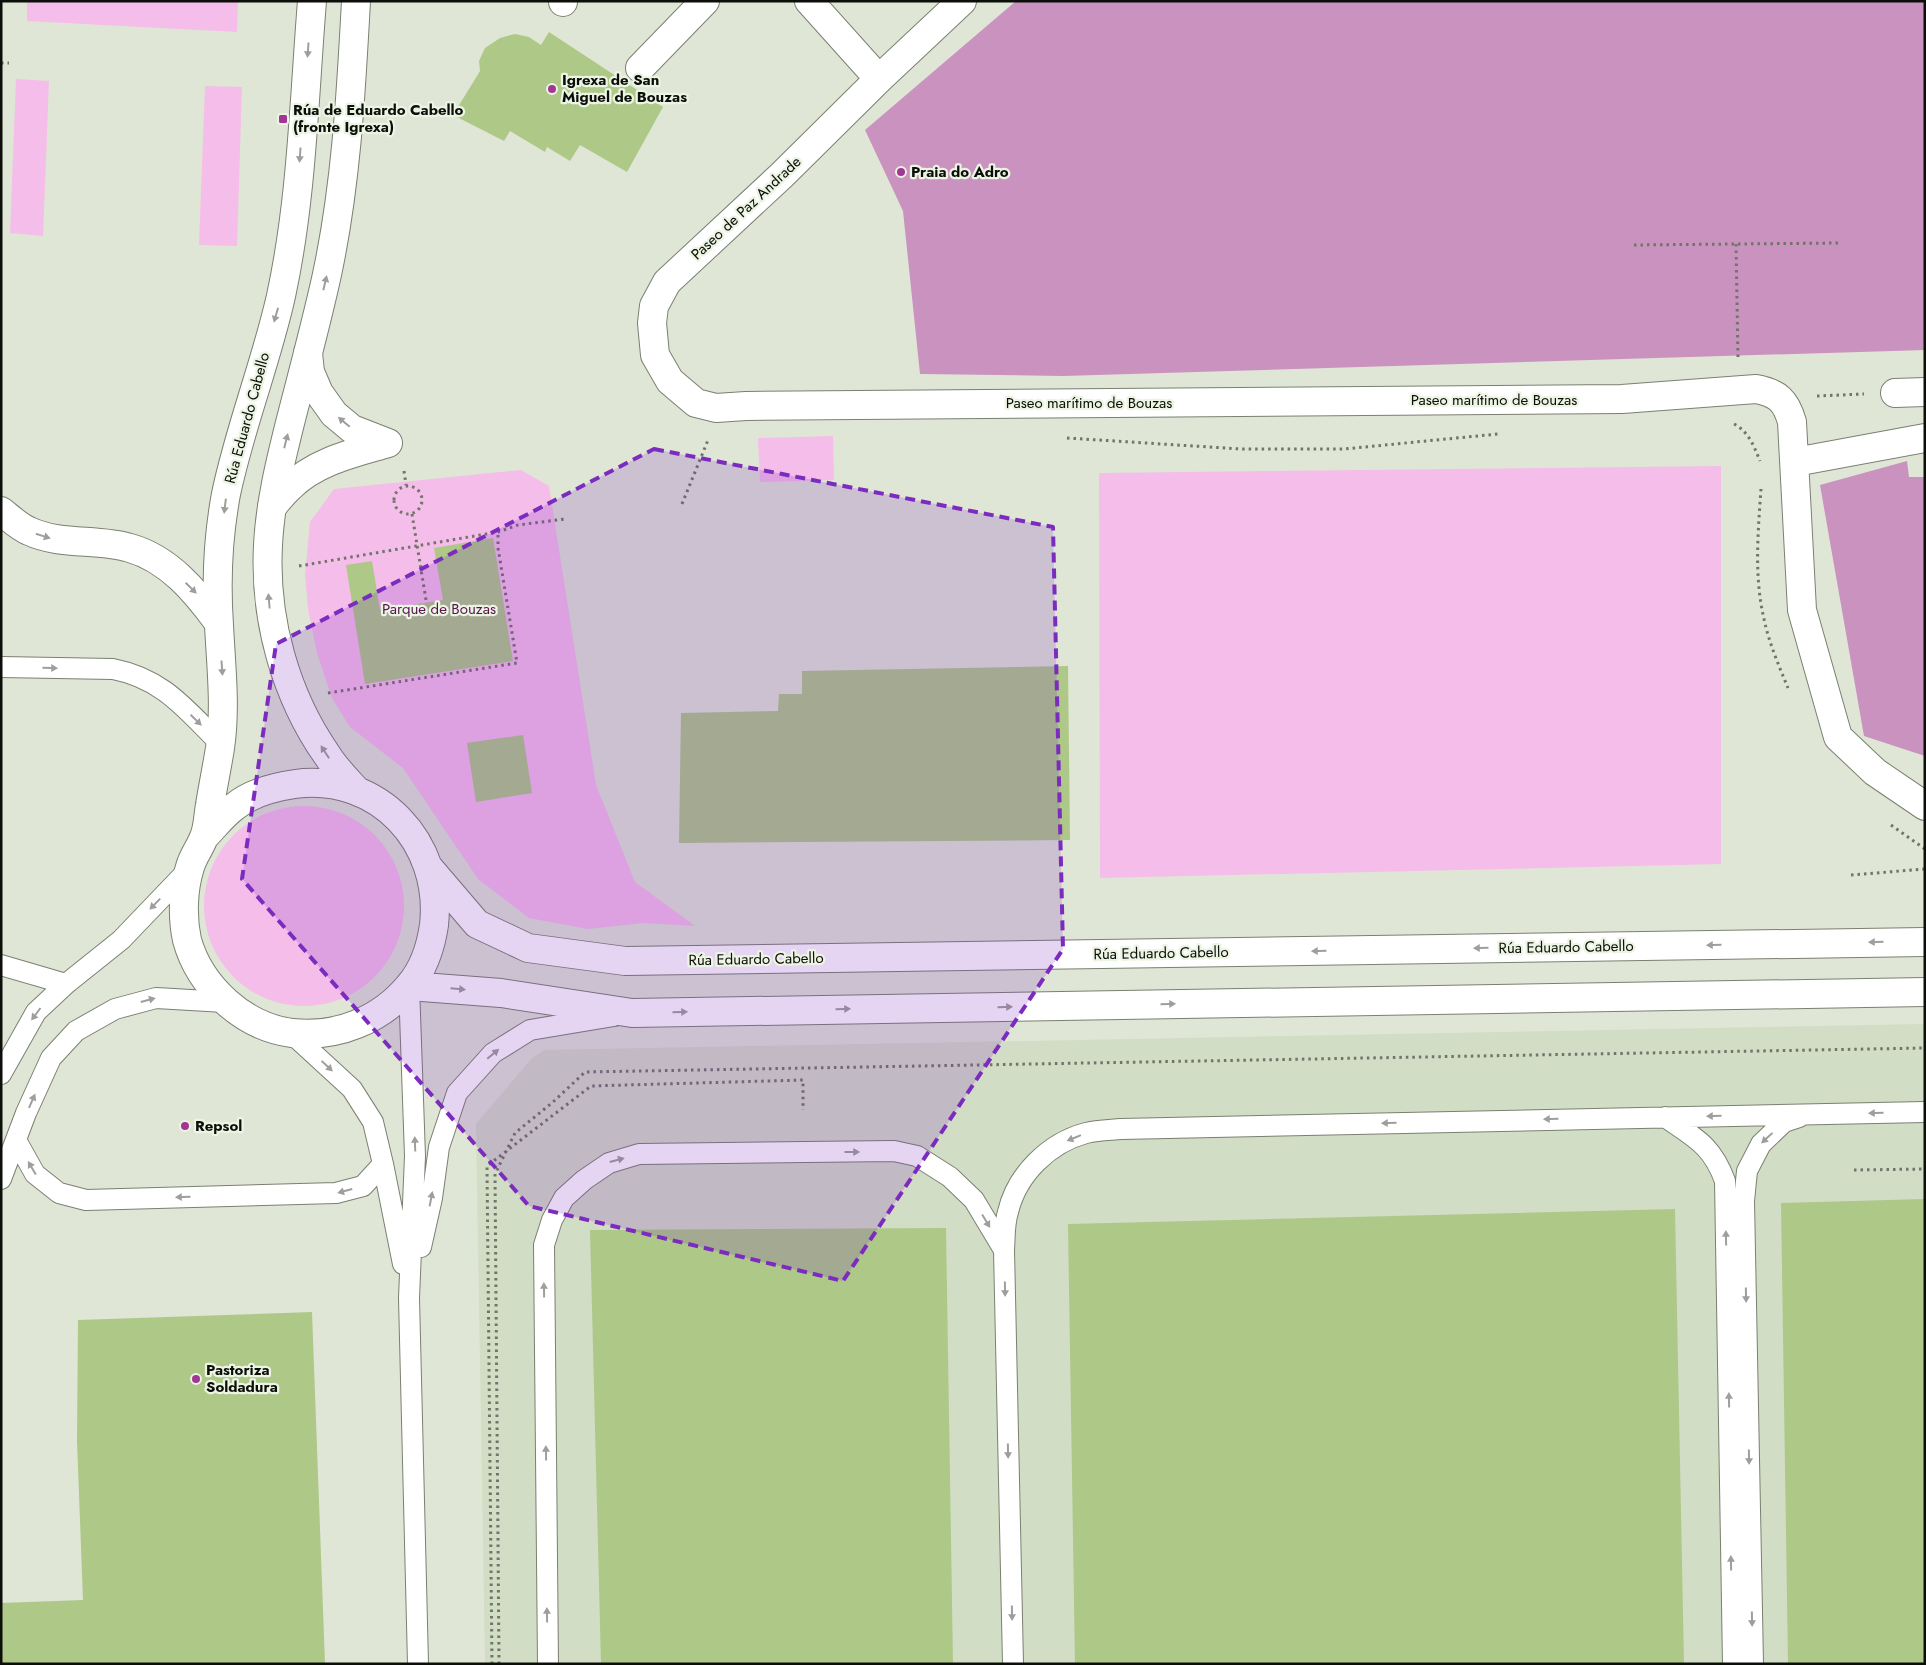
<svg xmlns="http://www.w3.org/2000/svg" width="1926" height="1665" viewBox="0 0 1926 1665" font-family="Jost,sans-serif">
<style>
.built{fill:#d2ddc5}
.green{fill:#f5bdea}
.water{fill:#ca92bf}
.building{fill:#aec888}
.lines{fill:none;stroke-linecap:round;stroke-linejoin:round}
.lane-casing{stroke:#7a8071;stroke-width:22}
.street-casing{stroke:#7a8071;stroke-width:30}
.primary-casing{stroke:#7a8071;stroke-width:30}
.path{stroke:#70746a;stroke-width:3;stroke-dasharray:2.5 4;stroke-linecap:butt}
.lane{stroke:#fff;stroke-width:20}
.street{stroke:#fff;stroke-width:28}
.primary{stroke:#fff;stroke-width:28}
.oneway{fill:#9e9f9d}
.marked{fill:#7b2cbf;fill-opacity:0.2;stroke:#7b2cbf;stroke-width:4;stroke-dasharray:10 6;stroke-linejoin:round}
.poi-dot{fill:#a33695;stroke:#ecf4e3;stroke-width:2}
.labels{text-anchor:middle;stroke-width:4.5;stroke-linejoin:round;paint-order:stroke}
.poi-label{font-size:15px;font-weight:bold;fill:#0c0e09;stroke:#ecf4e3;text-anchor:start}
.street-label{font-size:15px;fill:#0c0e09;stroke:#ecf4e3}
.park-label{font-size:15px;fill:#56134e;stroke:#ecf4e3}
</style>
<rect width="100%" height="100%" fill="#dfe6d6"/>
<!-- built -->
<path class="built" d="M1925,1024V1664H485L476,1124L532,1058L545,1050Z"/>
<!-- green -->
<path class="green" d="M27,1H238L237,32L27,21Z
M16,79L49,81L43,236L10,233Z
M205,86L242,87L237,246L199,245Z
M833,436L834,480L760,482L758,438Z
M1721,466V864L1100,878L1099,473Z
M521,470L549,486L596,785L635,882L695,926L643,923L588,929L529,918L478,879L403,768L350,727L332,698L317,653L308,609L305,575L310,522L334,489Z
M204 906a100 100 0 1 1 200 0a100 100 0 1 1-200 0Z"/>
<!-- water -->
<path class="water" d="M1016,1H1925V350L1063,376L920,374L903,211L865,130Z
M1907,461L1909,477H1925V756L1864,736L1820,485Z"/>
<!-- building -->
<path class="building" d="M549,32L663,107L627,172L580,145L570,161L547,147L545,152L510,131L504,141L453,115L480,71L479,61L485,48L500,38L515,34L529,37L541,45Z
M493,538L513,661L365,684L346,565L372,561L380,610L443,600L434,548Z
M1068,666L1070,840L679,843L681,713L778,711L779,694H802V671Z
M523,735L532,793L476,802L467,743Z
M1925,1199V1664H1788L1781,1203Z
M1675,1209L1684,1664H1075L1068,1224Z
M946,1228L953,1664H601L590,1230Z
M312,1312L325,1664H1V1603L83,1600L77,1441L78,1320Z"/>
<g class="lines">
<!-- lane casing -->
<g class="lane-casing">
<path id="lane" d="M1,667L113,669C164,679 186,710 221,744
M1,965L66,984
M409,986L415,1156L409,1298L418,1664
M291,1033L352,1089L373,1122L383,1164L403,1264
M1,1074L36,1012L66,984L121,940L189,869
M1665,1117C1695,1138 1712,1145 1725,1181L1733,1664
M16,1140L35,1174L59,1193L86,1200L336,1193L363,1186L383,1164
M1,1179L26,1113L51,1058L76,1031L115,1009L156,998L225,1002
M421,1247L432,1198L439,1147L457,1093L493,1053L530,1030L614,1016
M548,1664L544,1245L552,1220L564,1198L584,1180L609,1163L639,1154L894,1151L917,1156L950,1177L974,1200L1004,1250
M1013,1664L1004,1250C1005,1238 1004,1224 1008,1212C1017,1174 1049,1143 1086,1133C1097,1130 1110,1130 1121,1129L1925,1112
M1753,1664L1744,1201L1747,1171L1761,1144L1784,1122L1799,1117"/>
</g>
<!-- street casing -->
<g class="street-casing">
<path id="street" d="M809,1L879,79
M962,1L879,79L782,175L667,282L654,306L652,323L655,355L670,381L696,403L716,408L746,406L1622,399L1756,389C1778,393 1786,401 1792,422L1802,610L1838,737L1875,772L1925,806
M563,2V1
M640,68L705,1
M308,353L310,372L319,393L334,414L352,429L388,443
M1895,393L1925,392
M1795,462L1925,438
M272,507C278,500 283,493 290,487C316,461 354,453 388,443
M1,511C10,518 19,527 29,531C61,546 97,538 130,548C169,559 196,592 218,622"/>
</g>
<!-- primary casing -->
<g class="primary-casing">
<path id="primary" d="M356,790C346,779 335,768 327,755C285,695 264,618 268,545C270,504 280,463 290,423C302,376 315,328 326,279C346,188 351,94 356,1
M205,836C214,827 223,815 234,807C251,793 274,787 295,784C379,773 443,843 434,925C431,946 423,970 409,986C381,1020 337,1038 292,1033C244,1027 200,987 187,940C182,917 183,889 190,867C193,856 200,848 204,837C208,828 208,816 210,805C213,786 217,767 220,748C226,708 221,666 219,625C216,582 218,537 226,494C240,427 266,363 281,296C302,199 304,99 312,1
M430,869L477,924L528,948L625,961L1925,942
M409,986L501,993L632,1013L1925,992"/>
</g>
<!-- path -->
<path class="path" d="M1,63H9
M1736,244L1738,358
M1634,245L1841,243
M1817,396L1864,394
M1734,424C1748,431 1754,446 1760,461
M1067,438L1241,449H1344L1498,434
M404,471L406,485
M394 500a14 14 0 1 1 28 0a14 14 0 1 1-28 0Z
M1761,489C1758,532 1754,577 1764,619C1769,643 1779,666 1788,688
M682,504L708,440
M412,514L426,600
M299,566L498,532L518,525L565,519
M328,693L517,663L498,548V532
M1891,825L1925,849
M1851,875L1925,869
M1854,1170L1925,1169
M492,1664L487,1166L591,1086L803,1080V1110
M499,1664L495,1174L515,1133L553,1102L585,1072L1925,1048"/>
<!-- lane -->
<use href="#lane" class="lane"/>
<!-- street -->
<use href="#street" class="street"/>
<!-- primary -->
<use href="#primary" class="primary"/>
</g>
<!-- one-way arrows -->
<defs><path id="oneway-solid" d="M-6-.8H1V-3.2L6.5 0L1 3.2V.8H-6Z" transform="scale(1.25)"/></defs>
<g class="oneway">
<use href="#oneway-solid" transform="translate(308 50) rotate(94)"/>
<use href="#oneway-solid" transform="translate(300 155) rotate(94)"/>
<use href="#oneway-solid" transform="translate(325 283) rotate(-77)"/>
<use href="#oneway-solid" transform="translate(276 315) rotate(106)"/>
<use href="#oneway-solid" transform="translate(344 422) rotate(-140)"/>
<use href="#oneway-solid" transform="translate(286 441) rotate(-76)"/>
<use href="#oneway-solid" transform="translate(225 506) rotate(97)"/>
<use href="#oneway-solid" transform="translate(43 536) rotate(17)"/>
<use href="#oneway-solid" transform="translate(191 588) rotate(44)"/>
<use href="#oneway-solid" transform="translate(269 601) rotate(-95)"/>
<use href="#oneway-solid" transform="translate(50 668) rotate(1)"/>
<use href="#oneway-solid" transform="translate(222 668) rotate(86)"/>
<use href="#oneway-solid" transform="translate(196 720) rotate(44)"/>
<use href="#oneway-solid" transform="translate(325 752) rotate(-123)"/>
<use href="#oneway-solid" transform="translate(155 904) rotate(134)"/>
<use href="#oneway-solid" transform="translate(1876 942) rotate(179)"/>
<use href="#oneway-solid" transform="translate(1714 945) rotate(179)"/>
<use href="#oneway-solid" transform="translate(1481 948) rotate(179)"/>
<use href="#oneway-solid" transform="translate(1319 951) rotate(179)"/>
<use href="#oneway-solid" transform="translate(458 989) rotate(5)"/>
<use href="#oneway-solid" transform="translate(148 1000) rotate(-15)"/>
<use href="#oneway-solid" transform="translate(1168 1004) rotate(-1)"/>
<use href="#oneway-solid" transform="translate(1005 1007) rotate(-1)"/>
<use href="#oneway-solid" transform="translate(843 1009) rotate(-1)"/>
<use href="#oneway-solid" transform="translate(680 1012) rotate(-1)"/>
<use href="#oneway-solid" transform="translate(36 1014) rotate(127)"/>
<use href="#oneway-solid" transform="translate(493 1054) rotate(-40)"/>
<use href="#oneway-solid" transform="translate(327 1066) rotate(43)"/>
<use href="#oneway-solid" transform="translate(32 1101) rotate(-66)"/>
<use href="#oneway-solid" transform="translate(1876 1113) rotate(179)"/>
<use href="#oneway-solid" transform="translate(1714 1116) rotate(179)"/>
<use href="#oneway-solid" transform="translate(1551 1119) rotate(179)"/>
<use href="#oneway-solid" transform="translate(1389 1123) rotate(179)"/>
<use href="#oneway-solid" transform="translate(1074 1138) rotate(158)"/>
<use href="#oneway-solid" transform="translate(1767 1138) rotate(137)"/>
<use href="#oneway-solid" transform="translate(415 1144) rotate(-92)"/>
<use href="#oneway-solid" transform="translate(852 1152)"/>
<use href="#oneway-solid" transform="translate(617 1160) rotate(-15)"/>
<use href="#oneway-solid" transform="translate(32 1168) rotate(-121)"/>
<use href="#oneway-solid" transform="translate(345 1191) rotate(165)"/>
<use href="#oneway-solid" transform="translate(183 1197) rotate(178)"/>
<use href="#oneway-solid" transform="translate(431 1199) rotate(-79)"/>
<use href="#oneway-solid" transform="translate(986 1221) rotate(59)"/>
<use href="#oneway-solid" transform="translate(1726 1238) rotate(-91)"/>
<use href="#oneway-solid" transform="translate(1005 1289) rotate(89)"/>
<use href="#oneway-solid" transform="translate(544 1290) rotate(-91)"/>
<use href="#oneway-solid" transform="translate(1746 1295) rotate(89)"/>
<use href="#oneway-solid" transform="translate(1729 1400) rotate(-91)"/>
<use href="#oneway-solid" transform="translate(1008 1451) rotate(89)"/>
<use href="#oneway-solid" transform="translate(546 1453) rotate(-91)"/>
<use href="#oneway-solid" transform="translate(1749 1457) rotate(89)"/>
<use href="#oneway-solid" transform="translate(1731 1563) rotate(-91)"/>
<use href="#oneway-solid" transform="translate(1012 1613) rotate(89)"/>
<use href="#oneway-solid" transform="translate(547 1615) rotate(-91)"/>
<use href="#oneway-solid" transform="translate(1752 1619) rotate(89)"/>
</g>
<!-- marked area -->
<path class="marked" d="M654,449L1053,527L1063,949L843,1281L529,1206L242,879L276,644Z"/>
<!-- markers -->
<g class="poi-dot">
<circle cx="552" cy="89" r="5"/>
<rect x="278" y="114" width="10" height="10" rx="2.5"/>
<circle cx="901" cy="172" r="5"/>
<circle cx="185" cy="1126" r="5"/>
<circle cx="196" cy="1379" r="5"/>
</g>
<g class="labels">
<!-- poi labels -->
<g class="poi-label">
<text x="562" y="85">Igrexa de San<tspan x="562" dy="17">Miguel de Bouzas</tspan></text>
<text x="293" y="115">Rúa de Eduardo Cabello<tspan x="293" dy="17">(fronte Igrexa)</tspan></text>
<text x="911" y="177">Praia do Adro</text>
<text x="195" y="1131">Repsol</text>
<text x="206" y="1375">Pastoriza<tspan x="206" dy="17">Soldadura</tspan></text>
</g>
<!-- street labels -->
<g class="street-label">
<text transform="translate(746 208) rotate(-43)" y="5">Paseo de Paz Andrade</text>
<text x="1494" y="405">Paseo marítimo de Bouzas</text>
<text x="1089" y="408">Paseo marítimo de Bouzas</text>
<text transform="translate(247 418) rotate(-75)" y="5">Rúa Eduardo Cabello</text>
<text transform="translate(1566 947) rotate(-1)" y="5">Rúa Eduardo Cabello</text>
<text transform="translate(1161 953) rotate(-1)" y="5">Rúa Eduardo Cabello</text>
<text transform="translate(756 959) rotate(-1)" y="5">Rúa Eduardo Cabello</text>
</g>
<!-- park labels -->
<g class="park-label">
<text x="439" y="614">Parque de Bouzas</text>
</g>
</g>
<!-- border -->
<rect width="1926" height="1665" fill="none" stroke="#0c0e09" stroke-width="5"/>
</svg>
